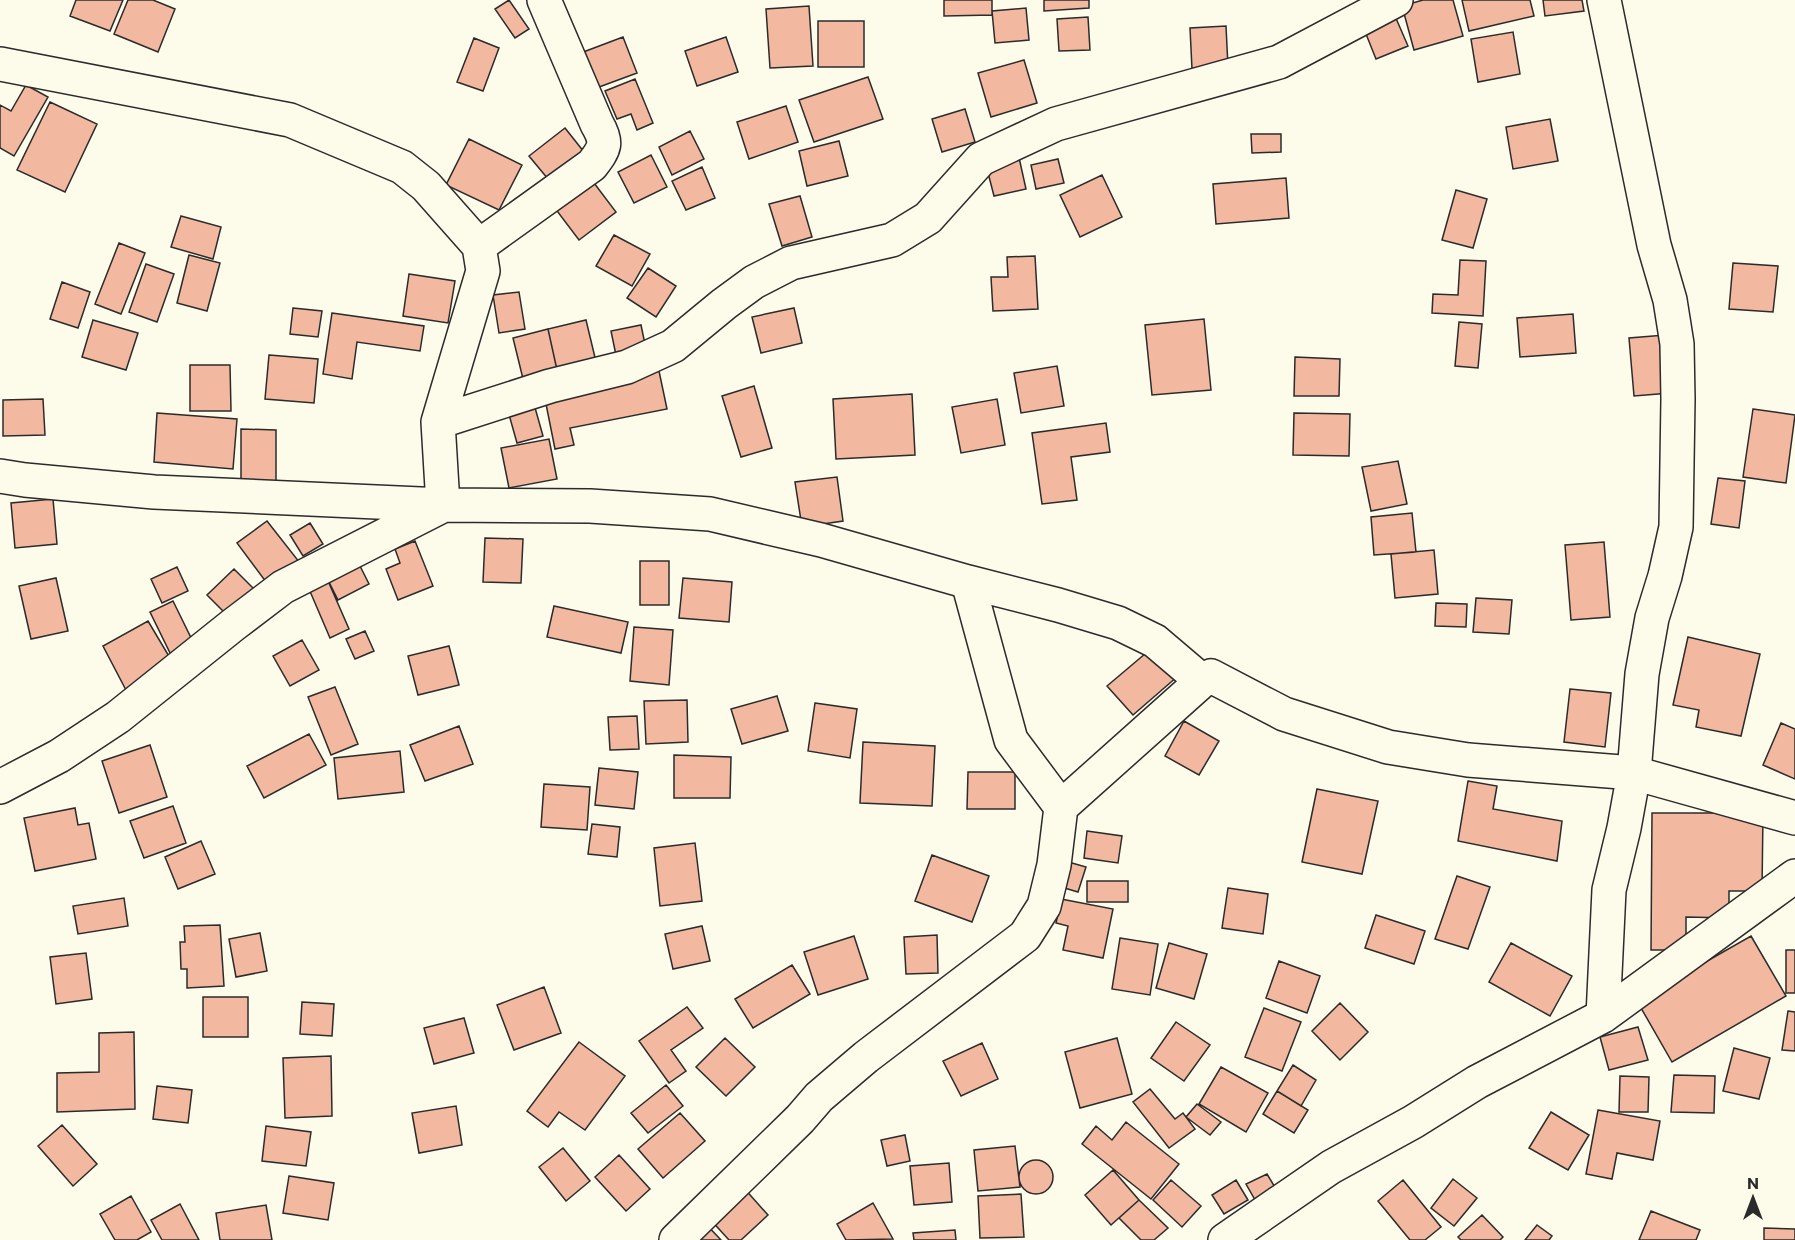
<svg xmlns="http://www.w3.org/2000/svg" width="1795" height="1240" viewBox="0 0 1795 1240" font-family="Commissioner,sans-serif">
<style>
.building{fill:#f2b8a0;stroke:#2b2b2b;stroke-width:1.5}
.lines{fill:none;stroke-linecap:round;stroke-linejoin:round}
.minor-casing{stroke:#2b2b2b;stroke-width:36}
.minor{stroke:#fdfbea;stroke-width:33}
</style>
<rect width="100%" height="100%" fill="#fdfbea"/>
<!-- building -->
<path class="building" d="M76,0H123L110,31L70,16Z
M128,0H153L175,9L158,52L114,34Z
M509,0L529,29L515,38L495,9Z
M944,0H992V15L944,16Z
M1044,0H1089V8L1044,11Z
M1423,0H1453L1463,36L1414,50L1402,6Z
M1462,0H1530L1534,16L1469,31Z
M1543,0H1582L1584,11L1545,16Z
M809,6L813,66L770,68L766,9Z
M1026,8L1029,40L995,43L992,11Z
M1395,16L1408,46L1376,59L1364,29Z
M1088,17L1090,50L1059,51L1057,19Z
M818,21H864V67H818Z
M1226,26L1228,67L1192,69L1190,28Z
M1513,32L1520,74L1478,82L1471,39Z
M623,37L637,73L591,90L578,54Z
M726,37L738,72L697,86L685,51Z
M474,38L499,48L483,91L457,82Z
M1024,60L1037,103L991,117L978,73Z
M868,77L883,119L814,142L799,100Z
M635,79L653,123L637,130L631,114L617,119L605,91Z
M26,85L48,97L14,156L0,148V105L11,111Z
M50,102L97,124L65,192L17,170Z
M786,106L798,142L749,159L737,122Z
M965,109L975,142L942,152L932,119Z
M1550,119L1558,161L1513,169L1506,127Z
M565,128L588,157L553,185L529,156Z
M690,131L704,159L672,175L659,147Z
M1251,134H1281V152L1252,153Z
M469,139L522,165L499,210L446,185Z
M839,141L848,176L807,186L799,151Z
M1018,153L1026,189L994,196L985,161Z
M651,155L667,187L634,203L618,172Z
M1058,159L1064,183L1036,189L1031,165Z
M702,167L715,198L686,210L672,181Z
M588,175L616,212L579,240L551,203Z
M1102,175L1122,217L1080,237L1060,195Z
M1286,178L1289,218L1216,224L1213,184Z
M1456,190L1487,199L1473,248L1442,240Z
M800,196L812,237L782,246L769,204Z
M181,216L221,227L213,259L171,247Z
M614,235L650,254L632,286L596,266Z
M119,243L145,253L121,314L95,304Z
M189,255L220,263L207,311L177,303Z
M1035,256L1038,309L993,311L991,277H1008L1007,257Z
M1460,260L1486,261L1483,316L1432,313L1433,294L1458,295Z
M1733,263L1778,266L1773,312L1729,309Z
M146,264L174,274L157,322L129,312Z
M648,268L676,286L656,317L627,298Z
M409,274L455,281L448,323L403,316Z
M62,282L90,292L78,328L50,319Z
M519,292L525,329L499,333L493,295Z
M293,308L322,311L318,337L290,334Z
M794,308L802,343L761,353L752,317Z
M332,313L424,326L420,351L357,342L352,379L323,374Z
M1573,314L1576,353L1520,357L1517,318Z
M1204,319L1211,390L1152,395L1145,325Z
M93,320L138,333L126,370L82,357Z
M586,320L598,370L559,379L548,329Z
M1459,322L1482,324L1478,368L1455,366Z
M641,325L647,354L617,360L611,331Z
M548,329L559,379L525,387L513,338Z
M1665,335L1670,393L1634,396L1629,338Z
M269,355L318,359L314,403L265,399Z
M1295,357L1340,359L1339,396H1294Z
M190,365H230L231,411H190Z
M1057,366L1064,406L1021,413L1014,373Z
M659,371L667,409L570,428L574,445L555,449L544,394Z
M754,386L772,448L741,457L722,396Z
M912,394L915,455L836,459L833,399Z
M532,397L543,436L517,443L506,404Z
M43,399L45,435L3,436V400Z
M997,399L1005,445L961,453L952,407Z
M1753,409L1795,415L1786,483L1743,477Z
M157,413L237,419L233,469L154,462Z
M1294,413L1350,414L1349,456L1293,455Z
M1106,423L1110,452L1071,457L1077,500L1042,504L1032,433Z
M241,429L276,430V489L241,488Z
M549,439L557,479L509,488L501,448Z
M1398,461L1407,504L1371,511L1362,467Z
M837,477L843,521L802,527L795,482Z
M1718,478L1745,481L1739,528L1711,524Z
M53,499L57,544L15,548L11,503Z
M1412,513L1416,552L1374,555L1371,517Z
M267,521L300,563L269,586L237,543Z
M310,523L323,544L303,556L290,535Z
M485,538L523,539L521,583L483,582Z
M415,541L433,586L398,600L386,569L400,563L395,549Z
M1604,542L1610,617L1571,620L1565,545Z
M1434,550L1438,594L1395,598L1391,554Z
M356,558L369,584L338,600L325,574Z
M640,561H669V605H640Z
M177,567L188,591L162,603L151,579Z
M234,569L256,591L229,617L207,595Z
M325,574L349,629L330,638L306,582Z
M56,578L68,631L31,639L19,586Z
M683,578L732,582L729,622L679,618Z
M1476,598L1512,600L1509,634L1473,632Z
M173,601L196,648L173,659L150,612Z
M1436,603L1467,604L1466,627L1435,626Z
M554,606L628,622L621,653L547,637Z
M148,621L173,663L127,692L103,646Z
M634,627L673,630L669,685L630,681Z
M365,631L374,651L355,659L346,639Z
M1688,637L1760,654L1741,736L1696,727L1699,710L1673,705Z
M302,640L319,670L290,686L273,656Z
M449,646L459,685L418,695L408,656Z
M1152,648L1178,676L1133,715L1107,686Z
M335,687L358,744L331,755L308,697Z
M1570,689L1611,693L1605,747L1564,742Z
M777,696L788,731L742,744L731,709Z
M687,700L688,742L646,744L644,701Z
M815,703L857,709L850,758L808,751Z
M637,716L639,749L610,750L608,717Z
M1184,721L1219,741L1199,775L1165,756Z
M1781,723L1795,729V779L1763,765Z
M459,726L473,764L425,781L410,745Z
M309,734L326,765L264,798L247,766Z
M863,742L935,746L932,806L860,803Z
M150,745L167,797L119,813L102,761Z
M400,751L404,792L338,799L334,758Z
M674,755L731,757L730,798H674Z
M599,768L638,772L634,809L595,805Z
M968,772H1015V809H967Z
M1468,781L1497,786L1493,809L1562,821L1557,861L1458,841Z
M544,784L590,787L587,830L541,827Z
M1317,789L1378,801L1362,874L1302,862Z
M173,806L186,843L144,858L130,821Z
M75,808L78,825L89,823L96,859L35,871L24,818Z
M1652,813H1763L1762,891H1729V918L1686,917V950H1651Z
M592,824L620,827L617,857L588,854Z
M1087,831L1122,836L1118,863L1084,858Z
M201,841L215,874L178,889L165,857Z
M695,843L702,901L660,906L654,848Z
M932,855L989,876L972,922L915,901Z
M1058,859L1086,867L1078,892L1051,884Z
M1457,876L1490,887L1468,949L1435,939Z
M1087,881H1128V902H1087Z
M1228,888L1268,894L1263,934L1222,928Z
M124,898L128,926L78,934L73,906Z
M1061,899L1113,909L1103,958L1063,950L1068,926L1056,923Z
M1376,915L1425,931L1414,964L1365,948Z
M220,925L224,986L187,988V969H181L180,942H185L184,926Z
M702,926L710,961L673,969L665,934Z
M260,933L267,971L236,977L229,939Z
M937,935L938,973L906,974L904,937Z
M854,936L868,979L818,995L804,952Z
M1751,936L1786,996L1672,1062L1637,1001Z
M1120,938L1158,944L1150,995L1112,989Z
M1169,943L1207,954L1194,999L1156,988Z
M1511,943L1572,976L1550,1016L1489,982Z
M1786,950H1795V993H1786Z
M86,953L92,999L56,1004L50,957Z
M1279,961L1320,976L1307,1013L1266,998Z
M792,965L810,994L753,1028L735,999Z
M544,987L561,1033L514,1050L497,1005Z
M203,997H248V1037H203Z
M302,1002L334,1004L332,1036L300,1034Z
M1340,1003L1368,1032L1340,1060L1312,1031Z
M687,1007L703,1028L671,1050L686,1071L669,1083L639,1041Z
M1264,1008L1301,1022L1282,1071L1245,1057Z
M1788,1011L1795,1012V1051L1782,1050Z
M464,1018L474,1053L434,1064L424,1028Z
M1176,1022L1210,1045L1184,1081L1151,1058Z
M1638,1027L1648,1060L1609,1070L1600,1037Z
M134,1032L135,1109L57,1112V1073L99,1072V1033Z
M725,1038L755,1067L726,1096L696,1067Z
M1117,1038L1132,1094L1080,1108L1065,1052Z
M579,1042L625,1076L585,1130L559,1112L548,1127L527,1111Z
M982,1043L998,1079L961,1096L943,1061Z
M1734,1048L1770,1058L1759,1099L1723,1091Z
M331,1056L332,1116L285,1118L283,1058Z
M1293,1065L1316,1080L1301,1106L1277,1091Z
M1221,1067L1268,1093L1246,1132L1199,1104Z
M1674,1075L1715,1076L1714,1113L1671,1112Z
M1620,1076L1649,1077L1648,1112H1619Z
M666,1085L683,1106L648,1133L631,1113Z
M157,1086L192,1090L188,1123L153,1119Z
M1150,1089L1175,1119L1183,1113L1195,1129L1169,1148L1133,1102Z
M1277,1091L1308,1110L1294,1133L1263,1114Z
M1197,1104L1221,1122L1210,1135L1186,1117Z
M456,1106L462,1145L419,1153L412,1113Z
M1598,1110L1660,1121L1653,1160L1617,1153L1612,1179L1586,1174Z
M1551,1112L1589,1135L1568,1170L1529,1148Z
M680,1113L705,1141L663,1178L638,1149Z
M1126,1122L1179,1164L1151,1199L1082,1144L1096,1126L1112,1140Z
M62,1125L97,1164L73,1186L38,1146Z
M266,1126L311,1132L306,1166L262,1161Z
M905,1135L910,1161L887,1166L881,1140Z
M1015,1146L1020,1187L978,1191L974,1150Z
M563,1148L590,1181L566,1201L539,1167Z
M619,1155L650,1189L626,1211L595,1177Z
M1019 1177a17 17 0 1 1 34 0a17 17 0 1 1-34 0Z
M949,1163L952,1202L914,1205L910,1166Z
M1113,1170L1139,1200L1111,1225L1085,1195Z
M1267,1174L1279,1194L1258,1205L1246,1184Z
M289,1176L334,1183L328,1220L283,1213Z
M1453,1179L1477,1198L1454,1226L1431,1208Z
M1171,1180L1201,1206L1182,1227L1153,1200Z
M1236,1180L1248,1200L1224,1214L1212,1195Z
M1403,1180L1441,1227L1425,1240H1410L1378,1201Z
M743,1187L768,1215L741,1240H729L709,1218Z
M1021,1194L1024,1237L980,1238L978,1196Z
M131,1196L151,1232L137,1240H115L100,1214Z
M1139,1200L1168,1228L1154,1240H1141L1119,1218Z
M873,1203L893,1239L846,1240L837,1224Z
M180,1204L199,1240H162L151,1220Z
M266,1205L272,1240H220L216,1213Z
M1651,1211L1700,1230L1696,1240H1639Z
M1482,1215L1503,1237L1500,1240H1461L1458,1237Z
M703,1221L721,1240H683Z
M1537,1225L1552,1236L1549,1240H1525Z
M1764,1228L1795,1229V1240H1764Z
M955,1230L956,1240H914L913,1233Z"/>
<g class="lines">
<!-- minor casing -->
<g class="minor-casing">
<path id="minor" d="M0,64L290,120L402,167L426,186L479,246L483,271L438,422L443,505
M479,246L592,165C605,148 608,143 597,124L544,0
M438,422L550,386L627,367L673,346L724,304L754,282L791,263L892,240L928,218L981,159L1056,124L1279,62L1396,0
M0,476L25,480L154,492L443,505L590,506L710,514L821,540L968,582L1058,605L1118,623L1155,641L1202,681L1211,676L1284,714L1388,747L1468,760L1634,773L1795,818
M968,582L1011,740L1061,807
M0,787L59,756L118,717L233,625L283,587L442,506
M1603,1016L1609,890L1624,828L1634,773L1642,674L1652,618L1665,576L1676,527L1678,399L1677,344L1670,300L1654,245L1604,0
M676,1240L800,1119L819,1097L866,1057L1025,936L1044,906L1054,865L1061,807L1202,681
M1225,1240L1331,1167L1413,1122L1477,1082L1603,1016L1795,876"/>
</g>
<!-- minor -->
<use href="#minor" class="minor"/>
</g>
<!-- north arrow -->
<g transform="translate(1753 1198)" stroke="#fdfbea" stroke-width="4.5" paint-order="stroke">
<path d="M0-4.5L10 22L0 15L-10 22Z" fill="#2b2b2b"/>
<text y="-9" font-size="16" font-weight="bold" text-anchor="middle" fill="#2b2b2b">N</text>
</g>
</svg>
